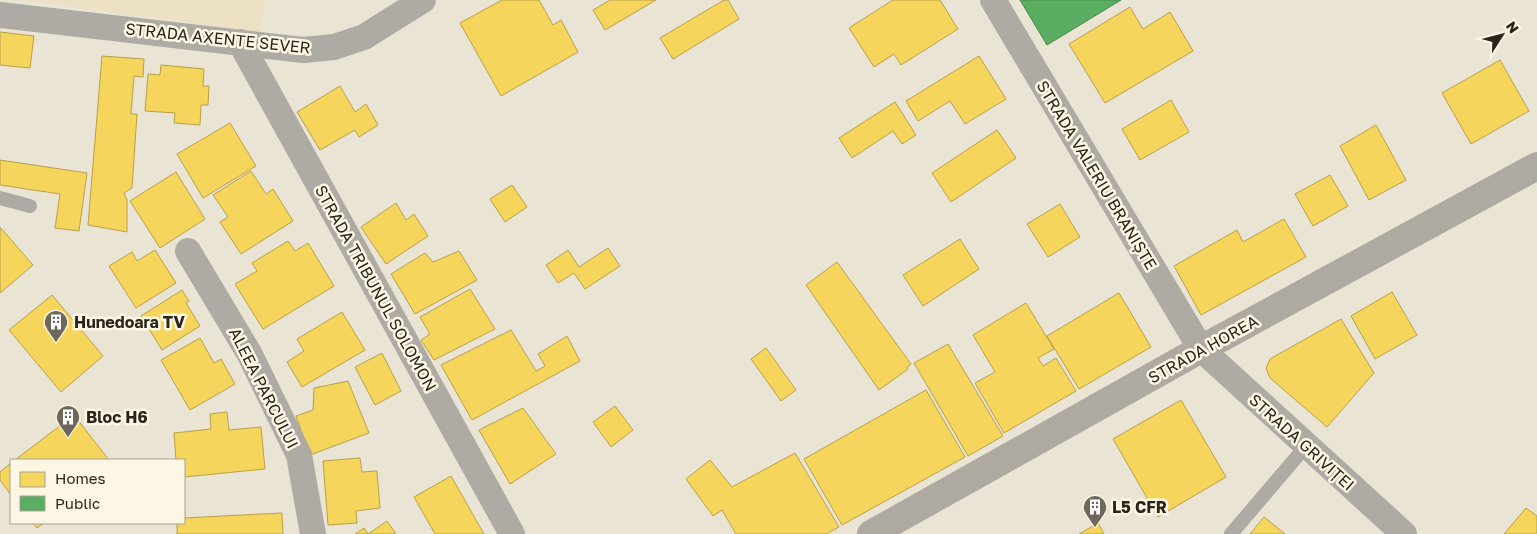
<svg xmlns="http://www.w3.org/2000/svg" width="1537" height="534" viewBox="0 0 1537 534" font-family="'Golos Text',sans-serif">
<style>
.built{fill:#ece1c5}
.homes{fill:#f6d55c;stroke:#b8a048}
.public{fill:#5aae61;stroke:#4b854c}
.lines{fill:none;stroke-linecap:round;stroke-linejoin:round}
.lane{stroke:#aeaba4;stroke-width:14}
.street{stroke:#aeaba4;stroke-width:26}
.secondary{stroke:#aea9a1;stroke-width:28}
.labels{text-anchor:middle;stroke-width:5;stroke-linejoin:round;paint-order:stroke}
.street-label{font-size:16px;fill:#29251a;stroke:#fdf6e4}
.poi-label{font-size:16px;font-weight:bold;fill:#29251a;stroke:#fdf6e4;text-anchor:start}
</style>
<rect width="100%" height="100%" fill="#eae4d4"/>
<!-- built -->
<path class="built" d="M25,0H265L259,33Z"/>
<!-- homes -->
<path class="homes" d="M502,0H539L553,25L561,20L578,52L501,96L460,23Z
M610,0H656L605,30L593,10Z
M724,0H728L739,19L673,59L660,38Z
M893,0H940L958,29L901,65L894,54L874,67L849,28Z
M1130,7L1143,29L1170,12L1193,51L1105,103L1069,44Z
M0,32L34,36L30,68L0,65Z
M102,56L144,59L143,77L134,76L131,114H137L132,188L124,193L127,200V232L88,225Z
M979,56L1006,99L965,124L950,101L918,121L906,101Z
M1500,60L1529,111L1471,144L1442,93Z
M161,65L204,69L203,86H209L208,105H201L200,125L174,123L175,113L145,111L148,74L160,75Z
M340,86L355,112L366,104L378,125L359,137L355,130L320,150L297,112Z
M1171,100L1189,132L1140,160L1122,129Z
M895,102L916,135L902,144L893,131L852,158L839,138Z
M230,123L256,166L203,198L177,154Z
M1376,125L1406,180L1369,200L1340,146Z
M997,130L1016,158L951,202L932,173Z
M0,160L87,173L79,231L55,228L60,194L0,185Z
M251,171L266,194L273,189L293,221L241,254L220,222L228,217L213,195Z
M176,172L205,219L160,248L130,201Z
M1330,175L1348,206L1313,226L1295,194Z
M512,185L527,207L505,222L490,199Z
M396,203L406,220L414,214L428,236L386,264L361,227Z
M1060,204L1080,237L1048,257L1027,224Z
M1284,219L1306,257L1201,315L1174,266L1237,230L1243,242Z
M0,227L33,265L0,293Z
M960,239L979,269L923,306L903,275Z
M288,241L295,251L308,243L334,286L263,329L235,284L257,271L252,263Z
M608,248L620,266L585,289L574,273L558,283L546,265L568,250L579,267Z
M155,250L176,283L136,308L109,266L132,252L137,261Z
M459,251L477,280L415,314L391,274L425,253L433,262Z
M837,262L911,364L907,367L908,369L879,390L806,285Z
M470,289L495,329L434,360L421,340L430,334L420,317Z
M182,290L189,301L186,303L200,326L162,350L141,316Z
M1392,292L1417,335L1375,359L1351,316Z
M1119,293L1151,347L1079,389L1047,336Z
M52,295L103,356L61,392L9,330Z
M1026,303L1054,349L1038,358L1043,366L1056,358L1076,391L1004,433L975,383L995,372L973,335Z
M342,312L365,350L302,387L287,362L304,351L297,339Z
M1341,319L1374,373L1327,427L1270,378L1266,368L1270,359Z
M511,330L536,371L545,366L538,354L567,336L580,361L472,420L441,365Z
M200,338L214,363L221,359L235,384L190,410L161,360Z
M948,344L1003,436L968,456L914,363Z
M766,348L796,390L781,401L751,359Z
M382,353L401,391L375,405L355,367Z
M348,381L369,433L310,455L296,416L313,410L314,388Z
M926,390L965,457L842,525L804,459Z
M1181,400L1226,477L1158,517L1113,439Z
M615,406L633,430L611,447L593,422Z
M523,408L556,454L510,484L479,430Z
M227,412L229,430L261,427L265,469L184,477V460H176L174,433L211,429L210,414Z
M74,415L109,460H15Z
M795,453L839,527L826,534H736L722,510L713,516L686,479L710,460L732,487Z
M360,458L362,472L377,471L380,508L356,511L357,523L328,525L323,461Z
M11,463V495L0,480V472Z
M451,476L484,534H435L414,497Z
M1526,508L1537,516V534H1504Z
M282,513L283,534H177V523H184V518Z
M1264,517L1285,534H1250Z
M387,521L396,534H368Z
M33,523H44L37,528Z
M1098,523L1104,534H1079Z
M364,528L368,534H355Z"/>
<!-- public -->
<path class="public" d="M1020,0H1121L1047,45Z"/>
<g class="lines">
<!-- lane -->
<path class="lane" d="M0,198L30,206
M1231,534L1306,446"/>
<!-- street -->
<path class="street" d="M993,0L1201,349L1404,534
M0,15L303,50L334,47L364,37L423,0
M240,42L512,534
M188,251L249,353L299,455L313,534"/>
<!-- secondary -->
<path class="secondary" d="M871,534L1201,349L1537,166"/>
</g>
<!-- icons -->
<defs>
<g id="building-pin" transform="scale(1.25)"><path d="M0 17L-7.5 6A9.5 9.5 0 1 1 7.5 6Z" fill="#6d685b" stroke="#fdf6e4"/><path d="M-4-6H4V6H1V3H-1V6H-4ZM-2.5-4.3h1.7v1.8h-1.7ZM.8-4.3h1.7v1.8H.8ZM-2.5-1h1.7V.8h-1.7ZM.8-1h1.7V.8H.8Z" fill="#fff"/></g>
</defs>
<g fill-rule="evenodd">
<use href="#building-pin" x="56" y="322"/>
<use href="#building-pin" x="68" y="417"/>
<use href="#building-pin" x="1095" y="507"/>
</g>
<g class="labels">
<!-- street labels -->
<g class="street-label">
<text transform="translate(218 38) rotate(6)" y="6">STRADA AXENTE SEVER</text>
<text transform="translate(1097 175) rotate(59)" y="6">STRADA VALERIU BRANIȘTE</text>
<text transform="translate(376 288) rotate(61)" y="6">STRADA TRIBUNUL SOLOMON</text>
<text transform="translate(1203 349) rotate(-29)" y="6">STRADA HOREA</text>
<text transform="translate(264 388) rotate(63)" y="6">ALEEA PARCULUI</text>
<text transform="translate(1302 442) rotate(42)" y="6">STRADA GRIVIȚEI</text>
</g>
<!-- poi labels -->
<g class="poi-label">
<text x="74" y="328">Hunedoara TV</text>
<text x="86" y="423">Bloc H6</text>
<text x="1112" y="513">L5 CFR</text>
</g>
</g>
<!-- legend -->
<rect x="10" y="459" width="175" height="65" fill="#fdf6e4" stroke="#a8a293"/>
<rect x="20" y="472" width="25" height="15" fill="#f6d55c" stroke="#a8a293"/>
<text x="55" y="484" font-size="15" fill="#29251a">Homes</text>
<rect x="20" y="496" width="25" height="15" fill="#5aae61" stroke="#a8a293"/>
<text x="55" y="509" font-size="15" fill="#29251a">Public</text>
<!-- north arrow -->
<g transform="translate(1502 35) rotate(54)" stroke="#fdf6e4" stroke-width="4" paint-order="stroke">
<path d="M0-4L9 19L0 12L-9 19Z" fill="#29251a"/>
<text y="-8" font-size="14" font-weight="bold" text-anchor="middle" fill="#29251a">N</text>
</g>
</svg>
